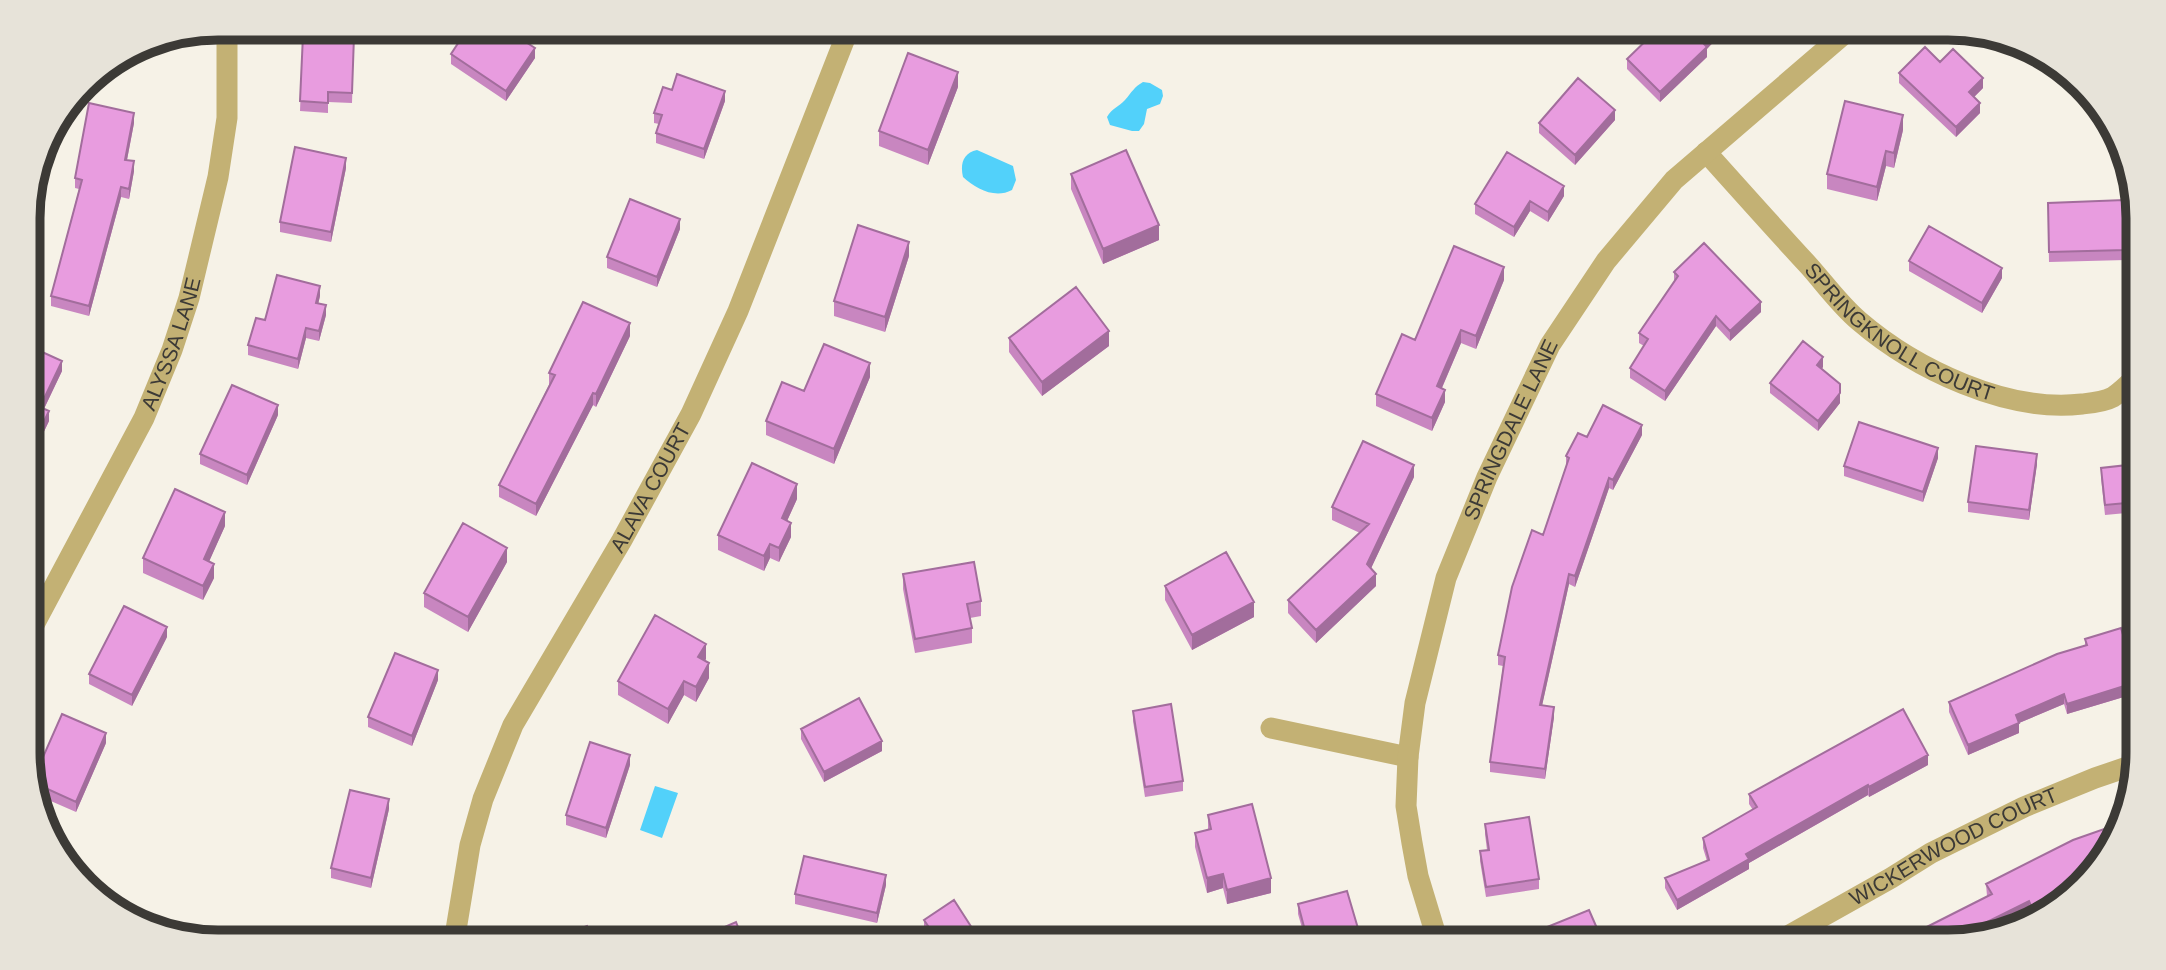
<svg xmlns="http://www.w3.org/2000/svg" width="2166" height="970" viewBox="0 0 2166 970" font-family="Arial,sans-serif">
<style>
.water{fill:#52d1fa}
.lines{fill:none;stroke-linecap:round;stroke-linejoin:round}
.street{stroke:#c3b174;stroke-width:21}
.wall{fill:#c886c0}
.shaded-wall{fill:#a26d9c}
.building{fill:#e89cdf;stroke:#a26d9c;stroke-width:2}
.labels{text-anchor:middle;stroke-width:5;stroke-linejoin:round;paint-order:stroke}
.street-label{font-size:21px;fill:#3c3a36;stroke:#f6f2e7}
.rim{fill:none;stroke:#3c3a36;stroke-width:9}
</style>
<rect width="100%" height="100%" fill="#f6f2e7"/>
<!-- water -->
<path class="water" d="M1143,82L1150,83L1162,90L1163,96L1160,104L1147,109L1144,124L1139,131H1132L1110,125L1107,117C1112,108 1119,107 1125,100C1132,92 1134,87 1143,82Z
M977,150L1013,166L1016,180L1012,190C995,199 976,189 963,177C960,164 963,153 977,150Z
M655,786L678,793L662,838L640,830Z"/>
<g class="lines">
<!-- street -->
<g class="street">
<path id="s1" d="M1706,152C1740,190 1774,228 1809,266C1825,284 1840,305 1859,321C1915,369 2007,413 2082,404C2092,403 2104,402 2113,397C2122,391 2130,383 2137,376"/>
<path id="s2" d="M29,634L144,418L172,350L189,298L218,177L227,118V28"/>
<path d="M1271,728L1408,757"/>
<path id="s3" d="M454,942L470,845L483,799L513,725L622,540L691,414L738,311L849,28"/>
<path id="s4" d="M1438,942L1418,876L1412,843L1406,806L1408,757L1415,703L1446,578L1487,477L1550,345L1606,261L1674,180L1851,28"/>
<path id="s5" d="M1777,942L1891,878L1931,853L2024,807L2095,778L2136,764"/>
</g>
</g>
<!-- wall -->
<path class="wall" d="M720,28H761L755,43Z
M303,35L354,36L352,103L328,102V113L300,111Z
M1707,49V57L1660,102L1627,69V59Z
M451,54L535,58L506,101L451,64Z
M1940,62L1983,88L1974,97L1980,113L1956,137L1899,83V73Z
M958,87L928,165L879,146V131Z
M725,101L704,159L656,143V133L659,124L654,123V113Z
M1615,120L1575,165L1539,133V123Z
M134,123L127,160L134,171L129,199L121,197L89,316L51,306V296L79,189L75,188V178Z
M1903,130L1894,168L1886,166L1877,201L1827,189V174Z
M346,168L331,242L280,232V222Z
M1071,174L1159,240L1103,264L1071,189Z
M1564,196L1548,222L1530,211L1514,237L1475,214V204Z
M2124,200L2126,260L2049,262L2048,203Z
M680,229L657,287L607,268V257Z
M909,256L885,332L834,316V301Z
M1909,261L2002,278L1982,313L1909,271Z
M1674,272L1761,312L1730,341L1716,326L1665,401L1630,378V368L1644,346L1639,343V333L1674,282Z
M1504,280L1476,349L1461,343L1442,388L1445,402L1432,431L1376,406V394L1415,340Z
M320,296L318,304L326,315L319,341L306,338L298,369L248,355V345L265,320Z
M630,336L596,407L593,405L536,516L499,497V485L549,385V373Z
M1009,338L1109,346L1042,396L1009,352Z
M29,346L62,371L44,409L49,421L37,446L29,442Z
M1823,367L1822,369L1840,403L1818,431L1770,393V383Z
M870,377L834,464L766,435V421L804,391Z
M278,415L247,485L200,464V454Z
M1642,435L1613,490L1609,488L1575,587L1569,584L1542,705L1554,717L1545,779L1490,772V762L1503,666L1498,665V655L1543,535L1566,466V456Z
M2137,454V512L2105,515L2101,478V468L2126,465V455Z
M1938,458L1923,502L1844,476V466Z
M2037,464L2029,520L1968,512V502Z
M1414,477L1371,568L1376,586L1316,643L1288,613V600L1360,533L1332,520V507Z
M797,499L787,521L791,537L779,562L770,558L764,571L718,550V535Z
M225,526L209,561L214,578L203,600L143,573V558Z
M507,562L468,632L424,607V593Z
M903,574L981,601V616L970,618L972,628V643L915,653L903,589Z
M1165,586L1254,617L1192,650L1165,600Z
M167,637L132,706L89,684V674Z
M2085,639L2137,693L2067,714L2064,704L2019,723V733L1968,755L1949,712V702L2085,646Z
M706,659L705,660L709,678L696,702L684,695L668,724L618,695V681Z
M438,680L412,746L368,727V717Z
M1133,711L1183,781V791L1145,797L1133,721Z
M801,729L882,751L824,782L801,739Z
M106,743L76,812L37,795L32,782Z
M630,765L606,838L566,825V815Z
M1928,765L1869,797L1868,795L1749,863V869L1677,910L1665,888V878L1707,861L1703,848V838L1753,810L1749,804V794Z
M389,809L371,888L331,878V868Z
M1208,815L1271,893L1227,904L1223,888L1207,893L1195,847V833L1208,830Z
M1485,824L1539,879V889L1486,897L1480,861V851L1487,850L1485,834Z
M1986,884L2058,904L2032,917L2029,911L1987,896Z
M886,885L877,923L795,904V894Z
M1298,904L1362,942H1306L1298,914Z
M924,920L981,942H932L924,930Z"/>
<!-- shaded-wall -->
<path class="shaded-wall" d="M755,28H761L755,43Z
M1717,28H1727L1707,49V57L1660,102V92Z
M535,48V58L506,101V91Z
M958,72V87L928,165V150Z
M1983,78V88L1969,102V92Z
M725,91V101L704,159V149Z
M1980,103V113L1956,137V127Z
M1615,110V120L1575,165V155Z
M134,113V123L125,170V160Z
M1903,115V130L1894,168V153Z
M1886,151V166L1877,201V187Z
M346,158V168L331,242V232Z
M134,161V171L129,199V189Z
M1564,186V196L1548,222V212Z
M121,187V197L89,316V306Z
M1530,201V211L1514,237V227Z
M680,219V229L657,287V277Z
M1159,225V240L1103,264V249Z
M909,242V256L885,332V317Z
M1504,267V280L1476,349V336Z
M2002,268V278L1982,313V303Z
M320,286V296L316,313V303Z
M1761,302V312L1730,341V331Z
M326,305V315L319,341V331Z
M1716,316V326L1665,401V391Z
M630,323V336L596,407V394Z
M306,328V338L298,369V359Z
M1461,330V343L1437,399V386Z
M1109,331V346L1042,396V382Z
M1823,357V367L1817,375V365Z
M62,361V371L40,417V407Z
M870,363V377L834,464V449Z
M1445,390V402L1432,431V418Z
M593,393V405L536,516V504Z
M1840,393V403L1818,431V421Z
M278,405V415L247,485V475Z
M49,411V421L37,446V436Z
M1642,425V435L1613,490V480Z
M1938,448V458L1923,502V492Z
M2037,454V464L2029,520V510Z
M1414,465V477L1367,577V564Z
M1609,478V488L1575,587V576Z
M797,484V499L782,532V518Z
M225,512V526L204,573V559Z
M791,523V537L779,562V548Z
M770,544V558L764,571V556Z
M507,548V562L468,632V617Z
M214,564V578L203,600V586Z
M1376,574V586L1316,643V630Z
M1569,574V584L1540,715V705Z
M1254,602V617L1192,650V635Z
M167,627V637L132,706V695Z
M706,644V659L698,671V657Z
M709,663V678L696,702V687Z
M438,670V680L412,746V736Z
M684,681V695L668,724V709Z
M2137,682V693L2067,714V704Z
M2064,694V704L2019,723V733L1968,755V745L2016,715Z
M1554,707V717L1545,779V769Z
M106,733V743L76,812V802Z
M882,741V751L824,782V772Z
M630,755V765L606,838V828Z
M1928,755V765L1869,797V787Z
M1868,785V795L1749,863V869L1677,910V900L1746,854Z
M389,799V809L371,888V878Z
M1223,874V888L1207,893V878Z
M886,875V885L877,923V913Z
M1271,878V893L1227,904V890Z
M2072,887L2058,904L2032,917V908Z
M2029,901V911L1979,935V926Z"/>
<!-- building -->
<path class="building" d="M468,28H504L535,48L506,91L451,54Z
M1659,28H1717L1703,43L1707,47L1660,92L1627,59Z
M303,35L354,36L352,93L328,92V103L300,101Z
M1925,47L1940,62L1953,49L1983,78L1969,92L1980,103L1956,127L1899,73Z
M908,53L958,72L928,150L879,131Z
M677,74L725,91L704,149L656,133L662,115L654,113L663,87L672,90Z
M1578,78L1615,110L1575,155L1539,123Z
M1845,101L1903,115L1894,153L1886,151L1877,187L1827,174Z
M89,103L134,113L125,160L134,161L129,189L121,187L89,306L51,296L82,180L75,178Z
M295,147L346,158L331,232L280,222Z
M1126,150L1159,225L1103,249L1071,174Z
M1507,152L1564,186L1548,212L1530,201L1514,227L1475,204Z
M630,199L680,219L657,277L607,257Z
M2124,200L2126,250L2049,252L2048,203Z
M858,225L909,242L885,317L834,301Z
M1929,226L2002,268L1982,303L1909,261Z
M1704,243L1761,302L1730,331L1716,316L1665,391L1630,368L1648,339L1639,333L1678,276L1674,272Z
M1454,246L1504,267L1476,336L1461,330L1437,386L1445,390L1432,418L1376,394L1402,334L1415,340Z
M277,275L320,286L316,303L326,305L319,331L306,328L298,359L248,345L256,318L265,320Z
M1076,287L1109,331L1042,382L1009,338Z
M583,302L630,323L596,394L593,393L536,504L499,485L555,375L549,373Z
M1803,341L1823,357L1817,365L1840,384V393L1818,421L1770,383Z
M824,344L870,363L834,449L766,421L782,382L804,391Z
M29,346L62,361L40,407L49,411L37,436L29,432Z
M232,385L278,405L247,475L200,454Z
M1603,405L1642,425L1613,480L1609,478L1575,576L1569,574L1540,705L1554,707L1545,769L1490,762L1505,657L1498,655L1512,587L1532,530L1543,535L1569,458L1566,456L1578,433L1587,437Z
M1859,422L1938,448L1923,492L1844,466Z
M1363,441L1414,465L1367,564L1376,574L1316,630L1288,600L1369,524L1332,507Z
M1976,446L2037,454L2029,510L1968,502Z
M2137,454V502L2105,505L2101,468L2127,465L2126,455Z
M752,463L797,484L782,518L791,523L779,548L770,544L764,556L718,535Z
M175,489L225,512L204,559L214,564L203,586L143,558Z
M463,523L507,548L468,617L424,593Z
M1226,552L1254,602L1192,635L1165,586Z
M974,562L981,601L967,604L972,628L915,639L903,574Z
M124,606L167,627L132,695L89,674Z
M655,615L706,644L698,657L709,663L696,687L684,681L668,709L618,681Z
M2121,628L2137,682L2067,704L2064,694L2016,715L2019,723L1968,745L1949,702L2057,654L2087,645L2085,639Z
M395,653L438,670L412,736L368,717Z
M859,698L882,741L824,772L801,729Z
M1171,704L1183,781L1145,787L1133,711Z
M1903,709L1928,755L1869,787L1868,785L1746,854L1749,859L1677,900L1665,878L1709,860L1703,838L1757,807L1749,794Z
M62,714L106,733L76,802L32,782Z
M590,742L630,755L606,828L566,815Z
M350,790L389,799L371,878L331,868Z
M1252,804L1271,878L1227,890L1223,874L1207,878L1195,833L1211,829L1208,815Z
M1529,817L1539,879L1486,887L1480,851L1489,850L1485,824Z
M2124,822L2123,825L2078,880L2075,881L2076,883L2072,887L2032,908L2029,901L1979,926L1983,934L1960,942H1897L1992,894L1986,884L2073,840Z
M804,856L886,875L877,913L795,894Z
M1347,891L1362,942H1308L1298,904Z
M954,900L981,942H939L924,920Z
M1589,910L1603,942H1516L1515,940Z
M736,922L744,942H690Z
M587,926L593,942H543Z"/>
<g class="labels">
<!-- street labels -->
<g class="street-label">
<text dy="7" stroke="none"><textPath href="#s1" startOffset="268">SPRINGKNOLL COURT</textPath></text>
<text dy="7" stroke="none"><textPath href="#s2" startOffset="324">ALYSSA LANE</textPath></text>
<text dy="7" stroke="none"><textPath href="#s4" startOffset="534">SPRINGDALE LANE</textPath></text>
<text dy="7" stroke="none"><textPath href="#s3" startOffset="500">ALAVA COURT</textPath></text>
<text dy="7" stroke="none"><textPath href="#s5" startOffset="201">WICKERWOOD COURT</textPath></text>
</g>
</g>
<!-- crop -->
<path d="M0 0H2166V970H0ZM218 40H1948A178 178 0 0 1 2126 218V752A178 178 0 0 1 1948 930H218A178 178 0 0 1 40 752V218A178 178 0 0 1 218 40Z" fill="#e7e3d9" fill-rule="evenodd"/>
<path class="rim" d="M218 40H1948A178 178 0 0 1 2126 218V752A178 178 0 0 1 1948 930H218A178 178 0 0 1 40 752V218A178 178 0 0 1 218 40Z"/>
</svg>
